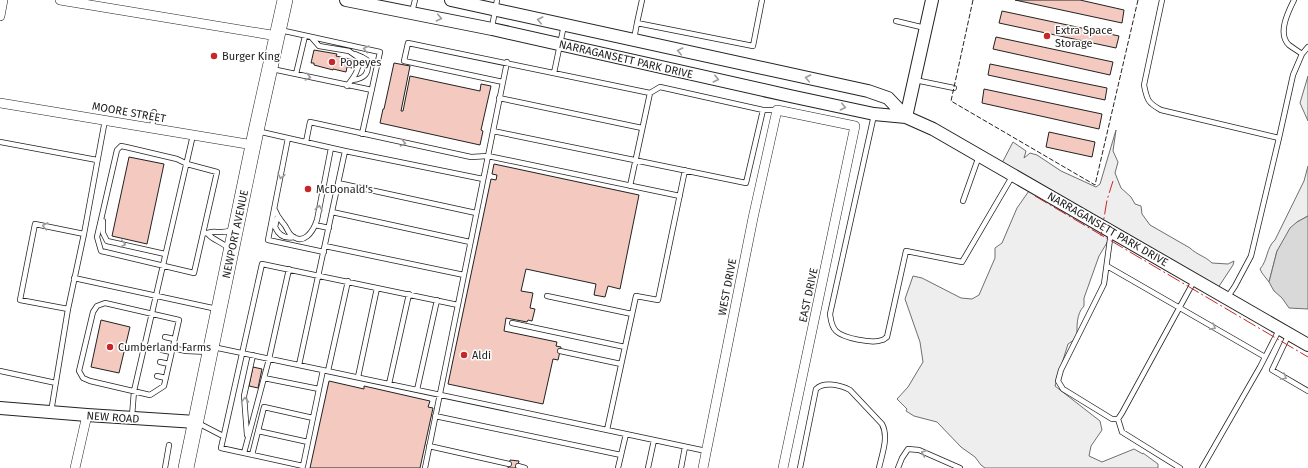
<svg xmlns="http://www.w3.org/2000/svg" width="1308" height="468" viewBox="0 0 1308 468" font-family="'Fira Sans',sans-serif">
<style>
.green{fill:#eee;stroke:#6f6f6f}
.water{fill:#d9d9d9;stroke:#6f6f6f}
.building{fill:#f3c9c0;stroke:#222}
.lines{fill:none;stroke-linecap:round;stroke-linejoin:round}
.service-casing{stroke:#222;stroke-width:6}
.minor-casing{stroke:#222;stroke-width:10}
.tertiary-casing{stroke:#222;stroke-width:14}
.primary-casing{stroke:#222;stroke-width:16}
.service{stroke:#fff;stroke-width:4.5}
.minor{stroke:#fff;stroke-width:9}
.tertiary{stroke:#fff;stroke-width:12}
.primary{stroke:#fff;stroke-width:15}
.fence{stroke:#222;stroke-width:1;stroke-dasharray:5 2;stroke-linecap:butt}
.power{stroke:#c62828;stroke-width:1;stroke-dasharray:14 3 2 3;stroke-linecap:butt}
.oneway{stroke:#9c9c9c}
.poi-dot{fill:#c62828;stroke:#fff;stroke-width:1.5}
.labels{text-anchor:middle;stroke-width:3;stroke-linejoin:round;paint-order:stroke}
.poi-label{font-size:11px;fill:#222;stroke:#fff;text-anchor:start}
.street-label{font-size:11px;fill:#222;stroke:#fff}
</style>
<rect width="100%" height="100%" fill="#fff"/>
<!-- green -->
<path class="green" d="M1308,76V121L1300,103Z
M1116,130L1113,151L1118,162L1115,173L1121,188L1131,197L1135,204L1141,206L1142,214L1150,225L1190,248C1197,255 1205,256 1212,263L1228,264L1234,261L1233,265L1214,294L1111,236L1099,256L1084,298V306C1076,314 1077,327 1077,338L1068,344L1055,386L1100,421L1102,430L1091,446L1089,456L1102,462L1134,449L1143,454V453L1158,464V468H985L981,465L975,457L961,447L937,422L914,416L906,411L907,409L897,399L908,387L923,362L920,342L905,299L913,276L922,278L961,298L972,299L979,295L995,258V248L1002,243L1017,208L1031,188L1001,165L1013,142L1026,151L1024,158L1030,153L1037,155L1061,171L1096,187L1100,184Z
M1308,166V216L1297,222L1277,251L1269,282L1262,273L1260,269C1268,260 1266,248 1275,240L1304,181Z"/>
<!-- water -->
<path class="water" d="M1308,216V309L1289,308L1282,298L1274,291L1269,282L1277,251L1290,228L1297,222Z"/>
<!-- building -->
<path class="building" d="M1015,0H1080L1124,10L1122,23Z
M1002,11L1119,36L1116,48L999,23Z
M996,37L1113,62L1110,75L993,49Z
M314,50L337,54L336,56L354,60L352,68L347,67L346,72L333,69V70L314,65V63H311Z
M394,63L410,66L401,111H403L410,76L480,91L481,84L491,86L481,130L483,131L480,145L380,123L383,109H384Z
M990,64L1107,88L1105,100L988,75Z
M984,89L1102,114L1099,129L982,103Z
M1049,132L1095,142L1092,157L1046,147Z
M129,157L164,164L147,244L112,236Z
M494,164L639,195L620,289L608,286L605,297L594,295L596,284L526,269L521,291L533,293L530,308L535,309L532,321L528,320L527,322L506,318L504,331L557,342L556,346L561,347L558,360L553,359L543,404L448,384L491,179L496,180L497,175L492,174Z
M101,320L130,327L119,373L91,367Z
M253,367L262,369L258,388L249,386Z
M329,381L364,389V386L430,401L428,407L433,408L420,468H310Z
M510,460L519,461L517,468H508Z"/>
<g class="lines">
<!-- service casing -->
<g class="service-casing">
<path id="service" d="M642,0L637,23L753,46L762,0
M1162,0L1144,85C1147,100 1148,103 1161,110L1279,138
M1294,0C1288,12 1277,34 1289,45C1293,48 1298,51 1302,54
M412,12L415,0
M896,21L925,28
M492,27L497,0
M280,30L380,52L362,134
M312,38L319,46L349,51L359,58C360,69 354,77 347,86
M634,39L637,23
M272,69L372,90
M554,73L564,25
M296,74L305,36
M352,80C365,79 370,73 367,60L362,57L355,54
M915,80L954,88
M503,82L404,61L408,43L650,93L660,87L763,110H777
M499,98L642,128
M874,115L830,314C831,320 831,326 836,331C843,338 872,344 882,340C884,340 885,338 887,337L906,251L962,262L1013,175
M152,128L154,112
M257,131L345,151
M493,131L746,183L763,110
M288,138L268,240L324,252
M0,142L97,160
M306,142L310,122L471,157L488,156L680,196
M121,146L126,147L177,159L187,164L217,172L194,273L101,251L97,237L117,150Z
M685,170L658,300L636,296L607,430L706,451
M338,183L476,213
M630,186L650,93
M963,201L979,156
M275,210C277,216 279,218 283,223C286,226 287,230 290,234C303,247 313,232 317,220L331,148
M332,212L470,242
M277,218L275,227C279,236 285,239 294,237
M103,221V233L107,241L165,254
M315,225L329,228
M1111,232L1104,284L1061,370L1058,381L1063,389L1112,419H1118L1122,413L1194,281
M203,233C208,234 211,231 216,232C225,232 223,233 232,230
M208,234C214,241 221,241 228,248
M325,246L464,275
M1107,266L1265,357
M74,278L217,309
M547,296L632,314
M1227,298L1235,286L1251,256L1279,138L1293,75L1302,54L1308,47
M105,303L179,320L164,386L150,395L90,381L83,378L79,371L93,312L97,306Z
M68,309L20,300L35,224L84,234
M512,323L625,347
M1289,334L1272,370L1308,391
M165,337L174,339
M213,347L607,430
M172,348L186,351L209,352
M162,350L171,352
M560,351L621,364
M160,362L169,364
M299,365L345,151L483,179
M323,370L303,466L221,448L262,264L458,305
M0,371L56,383
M328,371L348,281
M157,376L166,378
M358,377L377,288
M264,378L319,389
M389,384L409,294
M417,390L437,300
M51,412L68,309L84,234L105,120
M132,416L134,391L193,135
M435,416L621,455
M1118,419L1122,432L1180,468
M198,423L223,436
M258,431L308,442
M247,435L244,396L253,355
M429,446L509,464
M244,453L269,359L289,269
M252,455L264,407L313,418
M518,466L525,468
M165,468L169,445
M425,468L507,62
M618,468L626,434
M648,468L654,440
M681,468L685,447
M800,468L816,389C824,381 841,385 850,390L882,424C889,437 882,454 879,468
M898,468L902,458L908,449L919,450L960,468
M1202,468L1260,367L1279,330"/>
</g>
<!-- minor casing -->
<g class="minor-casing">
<path id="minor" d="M60,0L277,36
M0,16L3,0
M0,103L253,145
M75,468L87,415
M703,468L753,218L777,110L855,126L783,468"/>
</g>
<!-- tertiary casing -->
<g class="tertiary-casing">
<path id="tertiary" d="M346,0L492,29L790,96L874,114L906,117L933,129L1308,345
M451,0L868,91L888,98L906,117
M906,117L932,0
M0,408L87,415L196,422"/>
</g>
<!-- primary casing -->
<g class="primary-casing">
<path id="primary" d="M186,468L256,131L285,0"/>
</g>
<!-- service -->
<use href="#service" class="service"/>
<!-- minor -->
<use href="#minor" class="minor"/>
<!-- tertiary -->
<use href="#tertiary" class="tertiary"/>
<!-- primary -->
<use href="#primary" class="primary"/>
<!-- fence -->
<path class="fence" d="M973,0L951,101L1095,185L1138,0"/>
<!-- power -->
<path class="power" d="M1035,196L1308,357
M1101,236L1107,200L1113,181"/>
</g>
<!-- one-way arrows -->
<defs><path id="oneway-chevron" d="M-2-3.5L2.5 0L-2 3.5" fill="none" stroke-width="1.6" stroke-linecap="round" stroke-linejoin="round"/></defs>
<g class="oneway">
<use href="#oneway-chevron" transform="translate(439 18) rotate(12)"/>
<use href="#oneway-chevron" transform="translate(540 20) rotate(-167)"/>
<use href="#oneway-chevron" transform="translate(366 49) rotate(-167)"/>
<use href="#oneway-chevron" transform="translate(680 51) rotate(-168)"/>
<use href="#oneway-chevron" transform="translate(308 77) rotate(13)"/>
<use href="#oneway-chevron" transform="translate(808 78) rotate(-168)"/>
<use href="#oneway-chevron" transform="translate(716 79) rotate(13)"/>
<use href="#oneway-chevron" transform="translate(843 107) rotate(12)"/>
<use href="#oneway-chevron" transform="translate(403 143) rotate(12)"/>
<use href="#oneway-chevron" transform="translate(281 176) rotate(102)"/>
<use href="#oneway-chevron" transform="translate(319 208) rotate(-79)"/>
<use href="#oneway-chevron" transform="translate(45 226) rotate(-169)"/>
<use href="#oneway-chevron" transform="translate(123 244) rotate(13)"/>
<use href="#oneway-chevron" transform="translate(1213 327) rotate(29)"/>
<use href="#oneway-chevron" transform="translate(1284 377) rotate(30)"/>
<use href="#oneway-chevron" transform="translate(245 400) rotate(-91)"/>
<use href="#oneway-chevron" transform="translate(924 453) rotate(-158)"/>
</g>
<!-- markers -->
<g class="poi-dot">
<circle cx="1047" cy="36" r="4"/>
<circle cx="214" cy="56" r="4"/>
<circle cx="332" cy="62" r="4"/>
<circle cx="308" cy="189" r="4"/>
<circle cx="110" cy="347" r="4"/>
<circle cx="464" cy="355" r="4"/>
</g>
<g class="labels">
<!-- poi labels -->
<g class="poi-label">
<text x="1055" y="34">Extra Space<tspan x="1055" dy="13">Storage</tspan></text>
<text x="222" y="60">Burger King</text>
<text x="340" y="66">Popeyes</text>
<text x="316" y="193">McDonald's</text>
<text x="118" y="351">Cumberland Farms</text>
<text x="472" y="359">Aldi</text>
</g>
<!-- street labels -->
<g class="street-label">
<text transform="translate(626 59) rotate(13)" y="4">NARRAGANSETT PARK DRIVE</text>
<text transform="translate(129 112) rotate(10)" y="4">MOORE STREET</text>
<text transform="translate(1108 229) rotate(30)" y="4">NARRAGANSETT PARK DRIVE</text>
<text transform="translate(235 234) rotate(-78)" y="4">NEWPORT AVENUE</text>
<text transform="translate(727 287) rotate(-79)" y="4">WEST DRIVE</text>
<text transform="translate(808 295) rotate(-78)" y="4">EAST DRIVE</text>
<text transform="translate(113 417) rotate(4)" y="4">NEW ROAD</text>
</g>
</g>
</svg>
